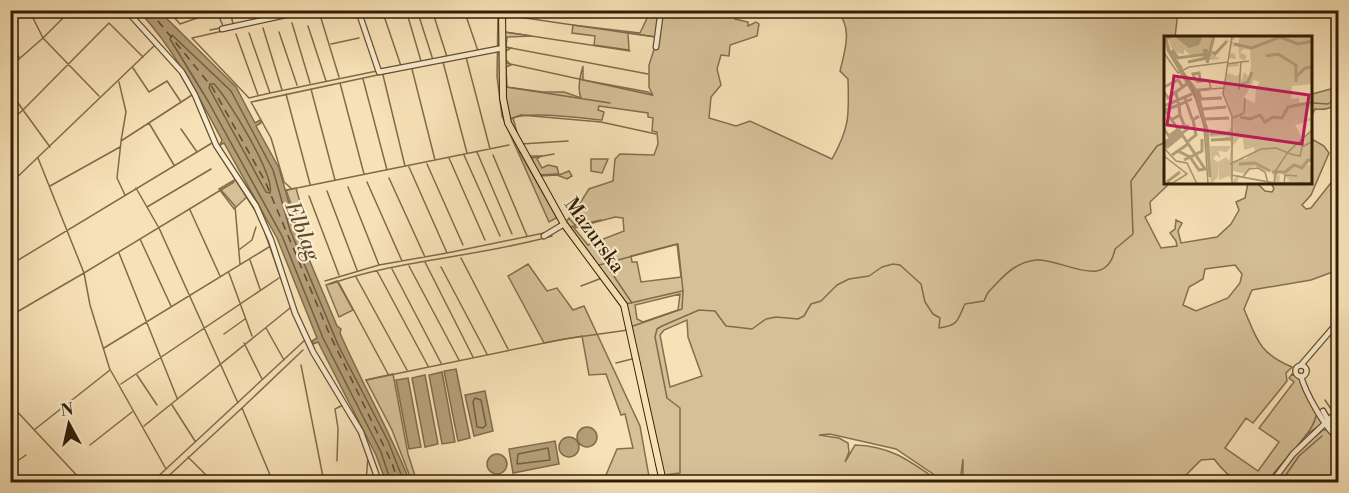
<svg xmlns="http://www.w3.org/2000/svg" width="1349" height="493" viewBox="0 0 1349 493" font-family="'Libre Bodoni',serif">
<style>
.green{fill:#d6c098;stroke:#846f4e;stroke-width:1.5;fill-rule:evenodd}
.water{fill:#b49f79;stroke:#806b4a;stroke-width:1.5}
.lines{fill:none;stroke-linecap:round;stroke-linejoin:round}
.shore{stroke:#735e3e;stroke-width:1.5}
.stream{stroke:#806b4a;stroke-width:1.5}
.ferry{stroke:#604b2d;stroke-width:1.5;stroke-dasharray:8 6;stroke-linecap:butt}
.minor-casing{stroke:#634f30;stroke-width:7}
.major-casing{stroke:#321e04;stroke-width:8}
.minor{stroke:#faecd0;stroke-width:4.5}
.major{stroke:#f7e1b6;stroke-width:6}
.labels{text-anchor:middle;stroke-width:4.5;stroke-linejoin:round;paint-order:stroke}
.street-label{font-size:20px;fill:#321e04;stroke:#faecd0}
.water-label{font-size:21px;font-style:italic;fill:#604b2d;stroke:#faecd0}
.inset-river{fill:none;stroke:#b49f79;stroke-width:3}
.inset-road{fill:none;stroke:#a8936f;stroke-width:1.5}
.view{fill:#c2185b;fill-opacity:0.15;stroke:#c2185b;stroke-width:3}
.inset-edge{fill:none;stroke:#321e04;stroke-width:3}
</style>
<rect width="100%" height="100%" fill="#f7e1b6"/>
<filter id="stains"><feTurbulence type="fractalNoise" baseFrequency=".00333" numOctaves="4"/><feColorMatrix values="0 0 0 0 .2 0 0 0 0 .09 0 0 0 0 .02 0 0 0 .5 -.17"/></filter>
<radialGradient id="worn" r=".72"><stop offset=".6" stop-color="#630" stop-opacity="0"/><stop offset="1" stop-color="#630" stop-opacity=".3"/></radialGradient>
<!-- green -->
<path class="green" d="M498,11H501L505,116L558,217L549,222L502,116L497,77Z
M653,11H732L735,19L748,22V26L756,22L759,24L757,36L730,45L729,56L721,55L717,69L721,85L711,97L709,118L736,126L750,121L832,159C850,127 849,115 848,79L840,71C845,50 853,28 837,11H1178L1175,37L1166,38V183H1170L1150,202L1151,213L1145,217L1161,248L1177,246L1176,241L1170,233L1175,229L1176,220L1182,223L1178,231L1181,243L1217,237L1231,224L1239,210L1236,202L1245,198L1248,183H1257L1265,191L1272,192L1274,189L1271,183H1312V139L1324,146L1329,153L1311,195L1302,205L1306,209L1311,208L1334,179L1338,156V270L1311,280L1252,290L1244,309C1257,340 1259,353 1292,367L1286,373L1287,381L1253,423L1246,418L1225,448L1258,471L1279,442L1259,428L1294,382L1289,378L1292,374L1300,378L1323,423L1306,435L1270,482C1239,482 1234,485 1214,459L1201,460L1179,482H963V459L960,482H945L896,449L830,434L819,435L839,438L848,443L849,452L845,462L855,445C892,446 911,462 940,482H665L626,310L564,221L517,141L506,109L504,32L532,36L507,37L506,47L511,48L506,51V60L511,65L506,67L507,87L543,92H564L581,98C577,89 580,76 583,66V80L648,92L653,96L649,87V65L658,37L628,33L629,50L594,45L595,36L572,33L573,25L640,33L648,16H653ZM599,106L648,113V117L653,118L652,131L657,132L658,144L654,155L620,154L615,159L613,181L589,189L578,206L585,223L575,225L569,218L566,222L540,176L557,175L567,179L572,176L569,171L559,175L557,167L548,165L542,168L537,159L541,156H529L518,136L513,118C529,111 581,118 602,120L604,112L598,110ZM615,217L623,218L624,231L588,245L574,228ZM677,244L681,277L641,282L637,262H632L631,256ZM1235,265L1242,274L1240,283L1228,298L1196,311L1183,305L1189,287L1203,279L1205,269ZM680,294L678,310L643,322L637,319L635,305ZM687,320L688,337L702,376L670,387L660,335L664,330Z
M1338,87C1339,104 1333,111 1315,109L1312,115V94Z
M591,159H608L602,173L591,171Z
M236,179L248,196L234,209L219,189Z
M296,188L301,206L295,215L286,190Z
M528,264L547,291L557,288L573,310L584,306L640,426L650,482H603L617,449L633,448L625,414L621,415L606,374L589,375L582,336L544,343L508,276Z
M337,281L353,310L339,317L326,285Z
M393,374L408,454L417,482H412L392,430L366,380Z
M1323,430H1327L1338,440V477L1334,482H1274L1296,453Z"/>
<!-- water -->
<path class="water" d="M139,11H159L236,87L255,123L260,120L261,123L256,126L279,168L296,228L337,326L341,329L340,333C362,384 390,431 410,482H386L376,455L318,342L313,344L312,341L317,338L277,238L224,143L220,145L222,140C198,95 174,49 139,11Z
M456,369L470,438L458,441L444,371Z
M442,372L455,442L442,444L429,375Z
M425,375L438,444L425,447L412,378Z
M408,378L421,447L409,449L396,380Z
M485,391L493,431L474,436L465,395Z
M577 437a10 10 0 1 1 20 0a10 10 0 1 1-20 0Z
M559 447a10 10 0 1 1 20 0a10 10 0 1 1-20 0Z
M555,441L559,464L513,473L509,449Z
M487 464a10 10 0 1 1 20 0a10 10 0 1 1-20 0Z"/>
<g class="lines">
<!-- shore -->
<path class="shore" d="M210,84H214C228,98 275,176 270,193L266,192L209,88Z
M475,398L481,400L486,425L483,428L477,427L473,402Z
M548,448L550,460L517,464L518,454Z
M391,482L381,452L323,338L282,236L208,101L170,39L172,35L231,91L273,170L290,230L339,347L388,441L404,482"/>
<!-- stream -->
<path class="stream" d="M29,10L43,38L71,10
M168,10L180,24L200,17L198,10
M201,10L203,17L218,14L223,26
M230,10L233,24
M264,10L266,17
M356,10L376,69
M382,10L401,66
M406,10L421,61
M417,10L433,60
M432,10L447,57
M464,10L478,51
M602,10L657,17
M10,15L15,10
M320,15L339,77
M505,15L655,37
M263,22L318,10
M292,23L310,83
M308,26L326,81
M505,26L506,10
M263,28L282,90
M210,30L220,28
M223,31L192,38L249,98L270,93
M279,32L297,85
M505,32L630,51
M249,33L270,93L377,71
M236,34L258,95
M10,42L19,57
M331,44L359,38
M505,47L648,74
M466,57L490,149
M443,62L467,153
M506,63L652,95
M10,67L43,38L99,96
M133,68L149,92L167,81L181,102
M412,69L435,160
M383,75L405,166
M363,79L387,170
M119,82L126,112L121,141L192,95
M340,83L364,174
M506,87L610,103
M311,89L335,180
M10,91L23,110L10,121
M286,94L310,184
M1312,103L1328,104L1338,97
M510,119L521,115L601,122L656,134
M149,123L174,165
M181,129L197,152
M121,142L117,178L125,195
M521,144L568,141
M50,147L23,110L109,23L143,57
M519,151L557,218
M477,152L512,234
M220,155L256,212
M464,155L500,236
M493,155L527,236
M449,158L485,240
M532,158L554,154
M427,164L463,245
M409,167L447,253L544,233
M539,175L558,174
M389,178L425,257
M367,182L402,261
M10,184L155,45
M50,186L120,147
M348,187L379,265
M136,188L159,228L238,403
M292,189L284,182L271,138L251,102L415,67
M221,190L235,206L240,264
M287,190L509,145
M327,191L357,270
M309,196L339,275
M147,207L211,169
M190,210L220,276
M570,227L601,220
M265,233L293,313
M577,237L594,259
M140,239L171,306
M240,249L252,240L256,227
M119,253L177,398
M461,258L508,349
M250,260L260,289
M425,262L473,357
M10,265L212,143
M599,265L678,244L683,291L682,309L633,326
M409,266L459,360
M607,266L632,303
M441,267L487,354
M392,269L441,363
M377,271L428,366
M229,273L252,336
M356,277L407,370
M325,281L379,265L447,253
M339,283L388,374
M330,284C401,259 479,257 552,236
M581,286L602,278
M626,304L682,291
M10,316L84,273L38,158
M266,328L284,360
M224,334L245,319
M244,343L262,379
M104,348L269,247
M616,363L632,359
M301,365L324,482
M111,371L166,469L152,482
M137,375L157,405
M366,380L564,339L628,330
M121,384L279,278
M1325,400L1331,409L1338,406
M10,404L83,482
M172,405L195,441
M144,426L290,308
M34,430L110,370L90,305L84,273L234,182
M90,445L132,412
M188,457L213,482
M337,461L338,428L335,409L343,405
M656,465L659,476
M10,466L26,455
M166,469L305,340
M665,475L680,473V408L667,398L655,337L657,329L662,326L699,310L715,311L726,326L752,329L766,319L776,317L798,319L804,316L811,304L821,301L837,285L849,279L869,276L882,267L893,264L900,265L921,284L925,302L933,314L940,318L939,328C960,325 957,320 965,304L984,301C989,289 989,292 997,283C1008,271 1019,262 1036,260C1063,258 1106,293 1115,249L1133,234L1131,181L1157,146L1166,142
M651,478L657,477
M162,482L242,408
M273,482L242,408L303,350
M366,482L368,457
M625,482L649,478
M1268,482C1280,461 1311,438 1316,416
M1281,482L1299,456L1322,436"/>
<!-- ferry -->
<path class="ferry" d="M149,10L212,87L265,181L329,333L392,463L398,482"/>
<!-- minor casing -->
<g class="minor-casing">
<path id="minor" d="M126,10L182,72L195,95L216,145L256,206L271,240L295,313L313,352L361,432L379,482
M358,10L379,72L503,48
M222,29L308,10
M656,47L661,10
M544,236L564,224
M1301,365L1338,322
M1295.5 371a5.5 5.5 0 1 1 11 0a5.5 5.5 0 1 1-11 0Z
M1301,376C1305,392 1325,428 1338,438
M1323,411L1338,437
M1272,482L1293,454L1338,411"/>
</g>
<!-- major casing -->
<g class="major-casing">
<path id="major" d="M502,10L503,98L508,123L564,224L624,305L663,482"/>
</g>
<!-- minor -->
<use href="#minor" class="minor"/>
<!-- major -->
<use href="#major" class="major"/>
</g>
<g class="labels">
<!-- street labels -->
<g class="street-label">
<text transform="translate(595 235) rotate(54)" y="7">Mazurska</text>
</g>
<!-- water labels -->
<g class="water-label">
<text transform="translate(303 231) rotate(68)" y="7">Elbląg</text>
</g>
</g>
<!-- overview -->
<g transform="translate(1164 36)">
<rect width="148" height="148" fill="#f7e1b6"/>
<path d="M3,0H50L47,18L56,23L35,25L39,23L37,19L27,20L20,13V18L10,16L12,24ZM58,0L67,6L68,0H72L68,6L74,8L76,0H148V48L128,50L127,63L135,62L136,69L148,66L141,83L148,82V87V84L131,89L138,102L148,94V104L144,107L148,105V126L143,128L148,130V148L121,146L126,145L116,136L113,140L116,139L115,145L120,147L105,146L110,145L109,137L90,130L82,138L69,135L68,147L73,139H76L73,146L82,148H69L65,140L55,144V129L54,141L47,148L46,110H67L63,116L54,115L57,122L52,119L49,123L54,126L62,121L65,125L69,99L67,109L66,104H46L66,100L46,101L41,83L46,98L63,97L67,91L59,74L70,97L68,79L59,57L67,7ZM67,8H74L77,35L73,40L63,37L64,31L75,30L74,27L64,29L73,26L64,27L65,22L72,23L71,18L66,19L72,17H66L68,10L72,11ZM80,13L86,14L87,30L85,41L80,36L77,46L76,22L80,25L83,20L76,16ZM90,44L96,46L92,51L91,67L80,62ZM75,102H79L80,114L90,111L91,115L80,124V121L67,128L69,110Z" fill="#d6c098" fill-rule="evenodd"/>
<path d="M0,0H34L38,2L35,9L25,12L10,0L3,4L8,19L35,56L45,98L47,148L43,100L34,68L3,15Z" fill="#b49f79"/>
<path class="inset-river" d="M1,0L5,15L18,33M70,8L88,12L116,1L134,8L149,5M8,14L14,22L43,18L42,13M48,16L51,18L63,5M102,20L114,18L132,29V46M24,26L42,22L40,13M43,27L50,0M133,40L141,32L149,31M32,45L29,38L35,37L36,44M76,49L84,46L88,36M0,51L14,44L19,51M0,56L4,62L24,47M21,62L28,83M36,63L58,62M37,63L34,54L46,53M0,70L28,58M0,73L14,93M39,73L62,71M1,74L15,69L12,57M76,81L86,83L96,79L101,86L109,81L118,82L124,71L149,66M41,83L65,82M7,84L16,79L15,69L28,63M42,89L46,141M0,93L5,100L20,89L16,79M15,94L41,133L35,134L26,121L20,124M46,98L65,97M47,104L67,103M23,106L32,99L29,84L35,80M0,107L15,96M0,110L25,92L22,89M2,112L18,99M14,115L26,121L38,115V103M8,119L24,108M75,128L91,127L106,135M108,136H121L130,129L138,132L144,124L149,125M6,148L4,145L16,136"/>
<path class="inset-road" d="M0,8V17L14,37L25,31L64,26M63,28L85,25M19,37L28,51L40,90L44,148M32,46L45,45L47,53L60,52M75,54L77,25M69,82L80,77L81,62M0,112L12,125L23,127L33,148M126,118L136,120L138,111L149,105M0,120L23,138L7,148M66,128L97,113L112,112L127,118M67,139L110,147H149M79,141L85,133L94,132L101,136L104,147M110,147L112,134L124,116L149,93M68,148V80L59,58L68,0M109,148L149,147M120,148L121,139L133,140"/>
<path class="view" d="M10,40L145,59L138,108L3,89Z"/>
<rect width="148" height="148" class="inset-edge"/>
</g>
<!-- margin -->
<rect width="1349" height="493" fill="none" stroke="#f7e1b6" stroke-width="36"/>
<rect x="12" y="12" width="1325" height="469" fill="none" stroke="#321e04" stroke-width="3"/>
<rect x="18" y="18" width="1313" height="457" fill="none" stroke="#321e04" stroke-width="1.5"/>
<!-- north arrow -->
<g transform="translate(69 424) rotate(352)" stroke="#faecd0" stroke-width="4.5" paint-order="stroke">
<path d="M0-4.5L10 22L0 15L-10 22Z" fill="#321e04"/>
<text y="-9" font-size="16" font-weight="bold" text-anchor="middle" fill="#321e04">N</text>
</g>
<rect width="100%" height="100%" filter="url(#stains)"/>
<rect width="100%" height="100%" fill="url(#worn)"/>
</svg>
